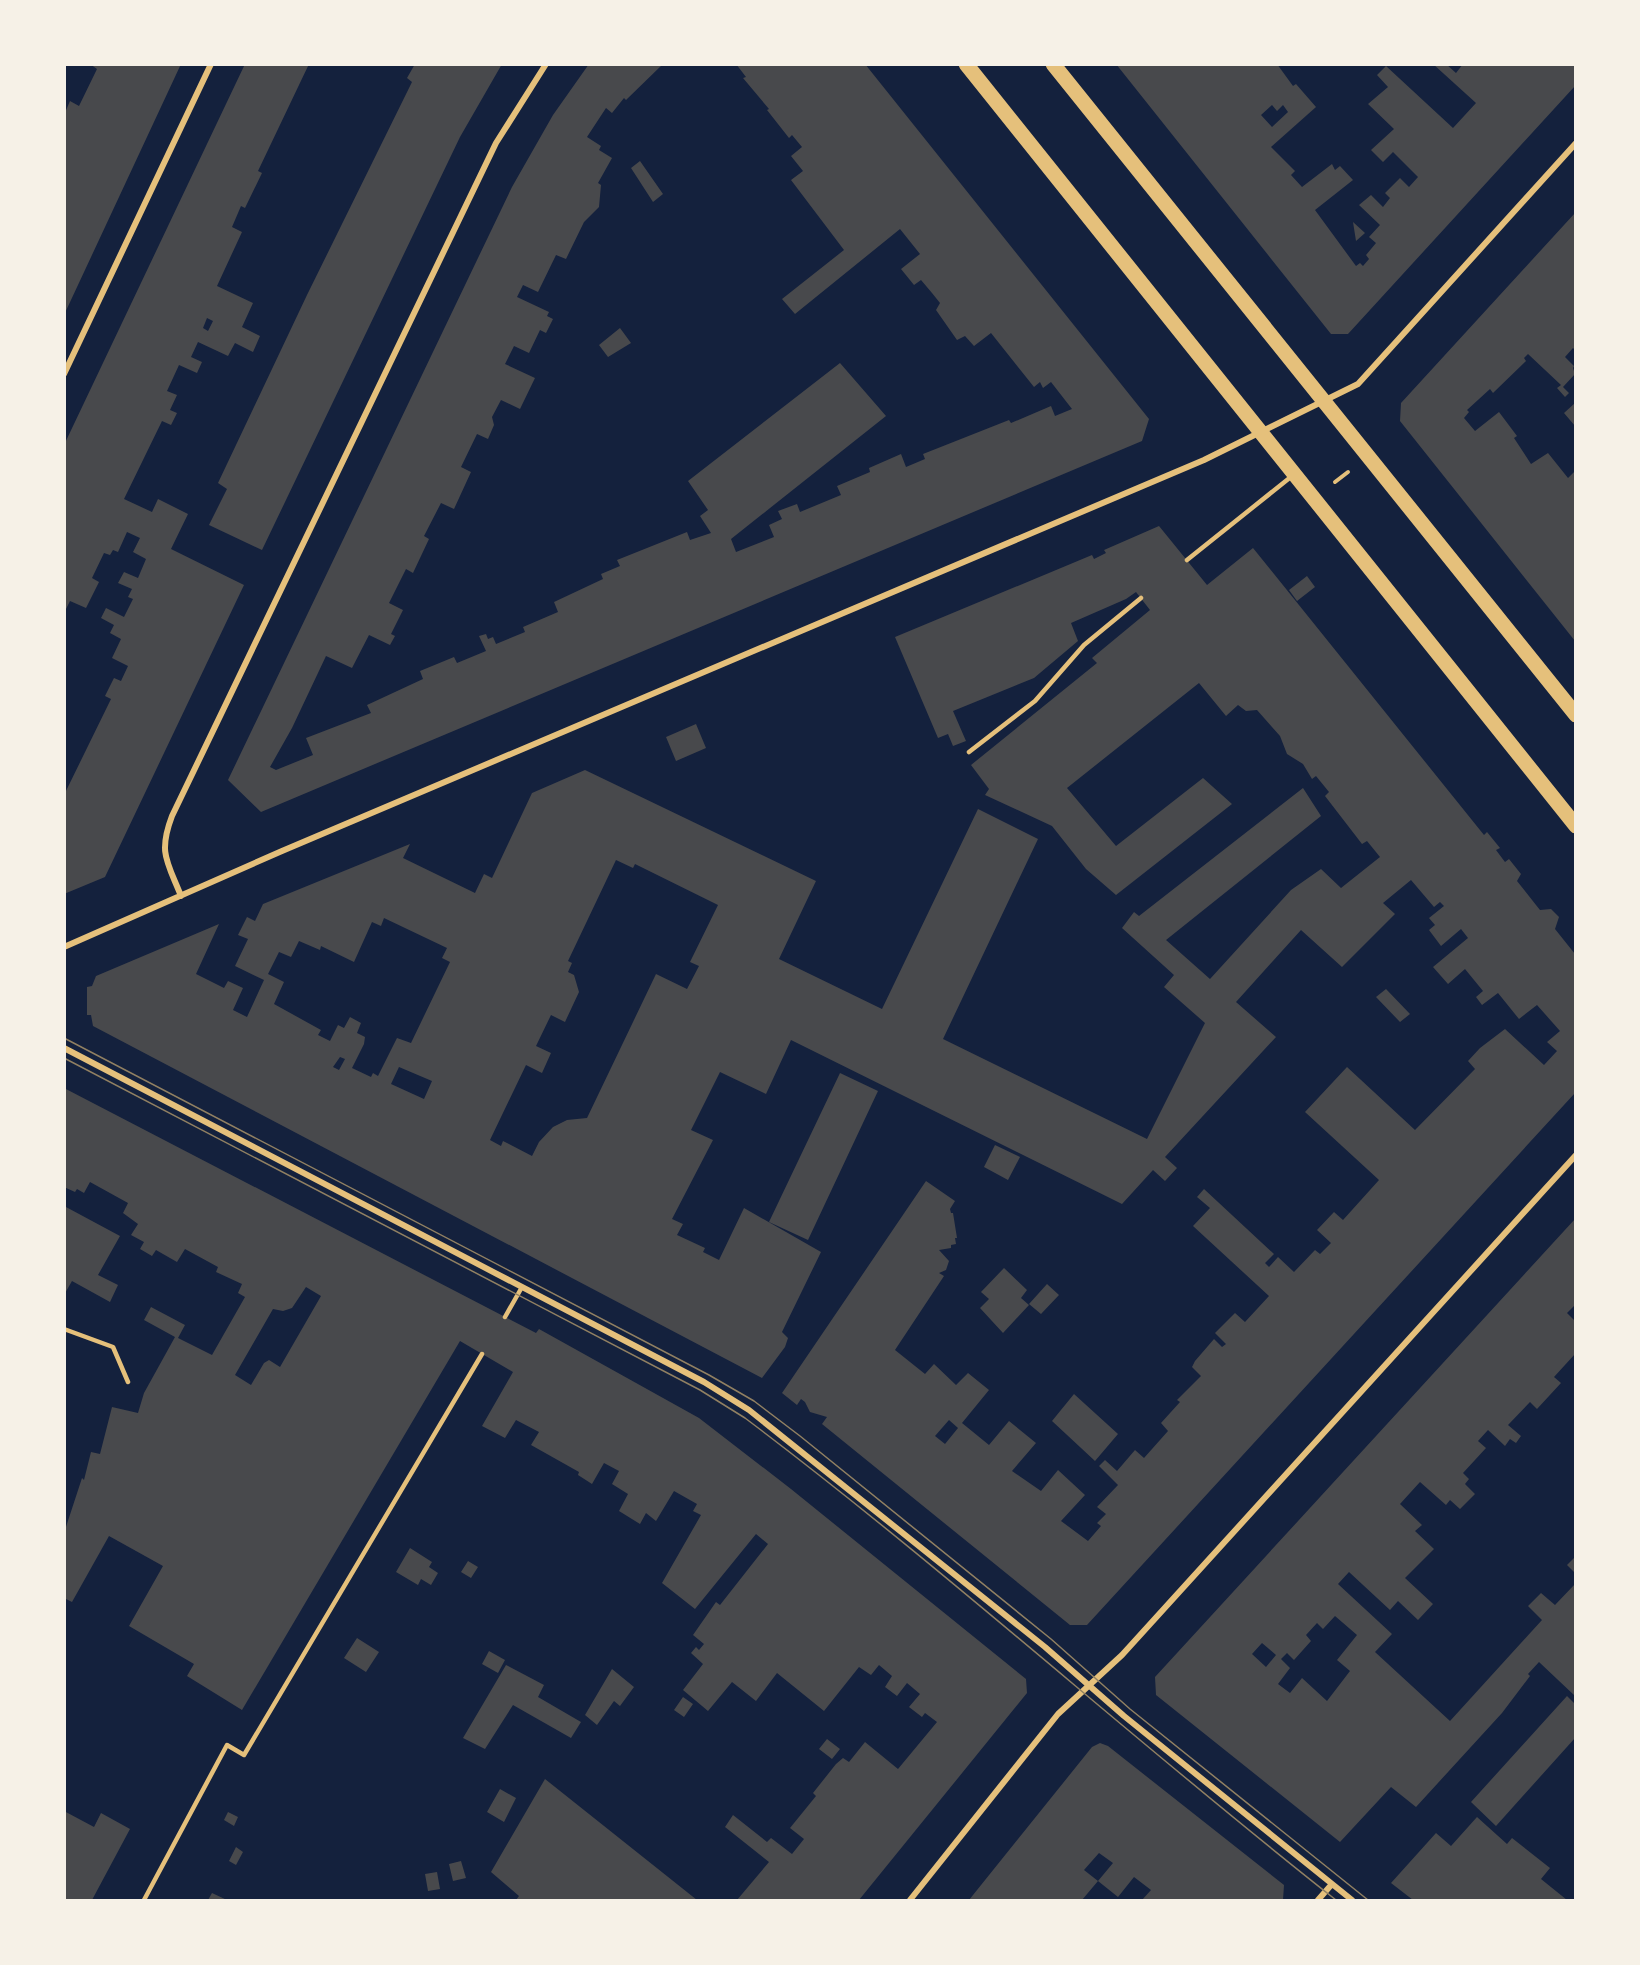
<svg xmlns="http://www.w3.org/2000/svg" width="1640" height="1965" viewBox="0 0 1640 1965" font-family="'Nunito Sans',sans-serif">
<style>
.building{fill:#48494c;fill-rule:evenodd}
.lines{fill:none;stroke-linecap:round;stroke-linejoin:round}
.path{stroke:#e5c07b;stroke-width:4}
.service{stroke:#e5c07b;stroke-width:4.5}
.minor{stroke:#e5c07b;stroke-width:6}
.primary{stroke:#e5c07b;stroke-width:15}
.tram{stroke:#918062;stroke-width:1.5}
</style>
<rect width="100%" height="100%" fill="#14213d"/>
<!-- building -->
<path class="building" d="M90,64H181L64,315V115L70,101L79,106L97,69Z
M245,64H309L258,171L262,173L245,208L241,206L232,227L242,232L217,286L253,303L242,327L260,336L253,352L235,343L228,356L198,342L191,357L202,362L197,373L179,365L167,391L177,395L170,410L177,413L171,425L162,421L124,499L152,512L158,499L188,514L171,549L244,585L105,877L64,894V795L111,699L105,696L114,678L121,681L128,666L112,658L121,639L110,633L114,625L101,618L106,608L124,617L133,599L128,597L132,589L118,583L124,572L138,578L146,559L133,552L140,538L127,532L118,552L113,550L110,555L104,553L92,578L99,582L86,608L70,601L64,613V445ZM207,318L213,321L208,331L203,328Z
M415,64H502L460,137L262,550L209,525L227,489L218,483L307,295L412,82L407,78Z
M589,64H663L626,100L624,98L612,113L606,108L587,137L601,146L599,150L612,158L598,183L601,185L599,207L584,222L566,259L556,255L538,292L523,285L517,297L549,312L547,316L553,319L546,333L540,330L529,353L514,346L505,364L535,378L520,409L501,400L492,417L494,425L488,439L477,434L461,467L471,472L454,509L441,503L424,536L429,539L413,573L406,569L389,603L403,610L391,634L395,636L390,645L369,635L352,668L326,656L292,728L270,767L276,770L313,755L306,738L371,713L367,705L423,679L420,671L454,657L457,663L486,651L479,636L486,634L488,639L493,637L496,644L525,632L523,627L558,612L554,602L603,579L601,574L620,566L617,560L687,532L690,540L711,533L700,516L708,510L688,481L840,363L886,416L731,539L736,552L774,537L769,525L782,519L778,511L797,504L800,512L841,495L837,486L870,472L869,468L901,454L906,467L925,459L923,454L1009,420L1011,423L1051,406L1055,416L1072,409L1051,382L1043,388L1040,382L1034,387L991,333L974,346L965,336L957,340L936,310L940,303L932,293L921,280L914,285L901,269L920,254L900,229L795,314L782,299L844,250L791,180L803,171L791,156L802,147L792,135L789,138L767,110L769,109L743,78L746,77L736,64H865L1149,419L1142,441L261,812L228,780L512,187L553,115Z
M1116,64H1277L1293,86L1296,84L1316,107L1271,147L1295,171L1291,175L1302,187L1332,164L1335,170L1340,166L1353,180L1315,210L1356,266L1360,263L1363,266L1369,259L1366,255L1376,243L1369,237L1380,225L1359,205L1371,195L1383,207L1390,198L1385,193L1400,178L1409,187L1418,177L1393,152L1383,162L1371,150L1394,129L1368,104L1388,87L1377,75L1386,66L1453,128L1476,103L1433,64H1446L1456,73L1463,64H1575V86L1348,334H1331ZM1272,105L1277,111L1283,105L1288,112L1272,127L1261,115Z
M640,161L663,194L653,202L631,168Z
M1575,213V350L1573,348L1565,357L1574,366L1573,368L1575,374L1563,387L1569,393L1565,397L1557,388L1561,385L1528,354L1524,358L1526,361L1493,393L1490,389L1467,410L1469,412L1464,418L1475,431L1499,412L1517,436L1514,438L1531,464L1548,453L1568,478L1575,471V641L1400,421L1401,403Z
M1353,222L1365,233L1356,241Z
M620,328L631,343L608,357L599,345Z
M1575,403V426L1564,413Z
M1159,526L1207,585L1253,548L1484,835L1487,832L1500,848L1496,850L1505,862L1509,859L1521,874L1517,881L1536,905L1540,910L1551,909L1559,917L1555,929L1575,954V1093L1087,1625H1070L822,1424L827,1417L810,1412L805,1402L801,1399L797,1405L782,1393L926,1181L955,1201L950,1209L951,1213H953L957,1238H955L956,1244L951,1245V1248L939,1250L949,1261L946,1270L939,1273L944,1276L895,1350L925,1374L934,1364L956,1385L968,1373L989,1390L962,1423L989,1445L1009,1421L1036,1443L1012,1471L1041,1491L1058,1470L1085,1495L1061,1521L1088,1541L1101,1526L1097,1523L1106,1514L1097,1507L1118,1485L1099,1466L1105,1460L1117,1471L1135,1450L1144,1458L1168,1431L1161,1423L1180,1402L1177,1400L1201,1376L1192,1367L1195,1361L1214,1339L1222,1347L1226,1344L1215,1333L1235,1313L1245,1322L1269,1296L1193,1226L1210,1208L1197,1197L1204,1189L1274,1254L1265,1263L1269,1267L1278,1257L1294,1272L1315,1250L1320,1254L1331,1243L1317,1230L1334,1212L1343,1220L1379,1180L1305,1112L1347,1067L1415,1130L1475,1069L1468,1061L1480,1048L1505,1029L1544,1065L1557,1051L1547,1042L1560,1031L1537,1005L1519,1019L1498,993L1482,1005L1476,997L1483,991L1465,969L1448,984L1433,967L1468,938L1461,929L1441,946L1429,930L1435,925L1429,918L1444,906L1440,902L1434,907L1411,880L1383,903L1395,914L1342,967L1301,930L1236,1002L1276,1037L1165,1157L1177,1168L1165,1181L1153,1170L1122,1204L791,1040L766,1094L720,1072L691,1130L713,1140L672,1219L683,1224L677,1235L705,1248L703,1252L719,1260L744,1208L821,1252L782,1332L788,1338L785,1347L762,1378L93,1026L91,1015H87V987L92,986L96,976L219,924L196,974L224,988L228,981L243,988L233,1010L247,1017L264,980L235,966L248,939L238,935L247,917L255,921L263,904L410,844L403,858L475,893L484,874L492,878L532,793L585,770L816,881L779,959L882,1009L978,809L1038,839L943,1039L1147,1139L1205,1023L1164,987L1174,975L1122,928L1134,912L1139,916L1303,788L1321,816L1166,940L1210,979L1291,890L1321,869L1341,888L1380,857L1367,841L1362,844L1325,796L1329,792L1316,776L1312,779L1303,764L1287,754L1280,736L1257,710L1246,711L1238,705L1226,716L1199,683L1067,788L1116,846L1203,778L1232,804L1116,895L1086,869L1052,826L985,795L989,789L971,765L1097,663L1092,658L1150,610L1136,592L1126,599L1071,623L1078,641L1034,678L953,711L966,741L953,746L948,734L938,738L895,637L1092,555L1094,559L1106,553L1104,550ZM616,860L633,868L635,864L718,905L690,962L699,966L687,989L656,974L587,1118L567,1120L553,1127L539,1142L532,1156L503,1141L501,1146L490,1140L526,1065L542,1073L551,1053L536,1046L551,1015L565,1022L579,992L574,975L568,972L572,963L568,961ZM384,918L447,948L442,958L450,962L411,1043L397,1038L378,1076L373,1073L371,1077L352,1068L364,1044L365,1037L357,1033L361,1023L350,1017L344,1028L338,1025L330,1041L318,1035L321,1030L274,1004L284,982L268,974L279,952L291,957L299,941L320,950L321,946L354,962L372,922L381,926ZM340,1057L345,1059L339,1070L333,1067ZM399,1067L432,1081L424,1099L391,1084ZM949,1420L958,1428L945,1444L935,1436Z
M1307,576L1315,587L1297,601L1289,590Z
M696,724L706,748L676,761L666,737Z
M1386,989L1410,1014L1400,1022L1376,997Z
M840,1073L878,1091L808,1240L769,1222Z
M64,1088L536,1333L539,1329L699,1418L791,1489L1026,1679L1027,1693L859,1900H737L769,1862L725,1827L733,1815L767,1842L771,1838L792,1854L804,1839L790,1828L816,1796L813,1793L836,1764L843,1758L849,1762L865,1742L898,1769L937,1722L925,1713L922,1717L909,1707L920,1694L907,1683L897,1696L885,1687L892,1676L879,1665L871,1675L859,1667L824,1711L777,1673L756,1701L732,1682L708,1711L683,1690L703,1664L691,1653L696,1647L699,1650L704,1644L693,1635L716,1602L720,1605L768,1544L756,1534L695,1609L662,1583L701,1515L693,1511L697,1504L674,1491L656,1521L646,1513L640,1524L619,1511L628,1494L612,1484L619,1471L604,1463L592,1484L578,1475L579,1472L531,1445L539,1432L516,1420L505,1438L482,1426L513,1372L460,1341L242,1710L187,1676L194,1664L129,1626L163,1566L109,1536L72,1602L64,1598V1533L82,1478L84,1480L91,1452L100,1454L112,1407L138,1413L144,1393L175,1337L144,1320L151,1307L185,1325L178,1338L212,1355L245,1297L238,1293L242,1284L216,1272L218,1267L185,1249L177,1262L156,1250L152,1256L140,1249L144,1242L131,1235L138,1224L123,1213L128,1203L90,1182L84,1193L77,1189L75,1192L64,1187ZM306,1287L321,1296L280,1367L269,1360L264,1363L251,1385L235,1375L273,1309L283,1311L292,1308Z
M995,1145L1020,1157L1008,1180L984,1167Z
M66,1207L120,1236L98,1275L118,1285L110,1302L72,1281L64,1295Z
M1575,1219V1305L1567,1313L1575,1321V1354L1554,1377L1561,1383L1537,1409L1530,1402L1508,1425L1521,1436L1516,1443L1510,1439L1505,1446L1488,1430L1478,1441L1486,1448L1463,1473L1469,1479L1465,1484L1475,1494L1460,1509L1450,1500L1446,1505L1420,1482L1400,1504L1422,1525L1415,1531L1434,1549L1405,1578L1433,1604L1418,1620L1398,1601L1390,1610L1349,1572L1338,1584L1392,1634L1375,1652L1450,1721L1542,1620L1528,1606L1541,1593L1555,1605L1575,1584V1696L1539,1662L1528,1674L1530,1676L1502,1713L1416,1807L1391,1787L1340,1842L1156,1695L1155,1677ZM1335,1616L1357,1635L1337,1660L1350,1671L1327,1701L1302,1678L1290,1693L1278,1684L1290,1668L1281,1659L1287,1653L1294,1660L1311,1641L1306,1635L1317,1623L1323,1629ZM1262,1643L1276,1655L1266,1667L1252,1654Z
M1004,1268L1027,1290L1021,1298L1029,1305L1003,1333L980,1308L989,1299L981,1292Z
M1047,1284L1059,1295L1041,1314L1029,1304Z
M1074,1394L1118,1434L1095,1461L1052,1421Z
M410,1548L432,1562L429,1567L438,1573L431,1585L421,1579L418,1585L396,1572Z
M1575,1557V1573L1567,1565Z
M468,1561L478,1567L471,1578L461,1572Z
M357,1638L379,1652L366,1672L344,1658Z
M489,1651L505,1660L498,1673L482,1664Z
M506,1665L544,1685L538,1697L581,1722L571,1738L513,1705L485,1749L463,1738Z
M612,1669L634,1687L620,1706L614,1701L597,1725L585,1715Z
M1567,1696L1575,1704V1738L1496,1826L1471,1802Z
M683,1697L693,1704L684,1717L674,1710Z
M827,1739L840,1749L832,1759L819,1749Z
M1100,1743L1108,1746L1284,1885L1283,1900H1142L1151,1890L1134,1877L1118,1897L1098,1881L1082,1900H969L1092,1747ZM1099,1853L1113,1863L1098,1881L1084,1870Z
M545,1779L697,1900H516L519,1896L491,1872Z
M500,1789L516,1798L504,1822L487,1812Z
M64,1811L94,1827L101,1813L130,1829L92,1900H64Z
M228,1812L238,1817L234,1826L224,1820Z
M1477,1817L1507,1844L1512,1838L1550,1868L1541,1879L1567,1900H1413L1391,1883L1436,1833L1451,1846Z
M236,1847L243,1852L236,1865L229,1861Z
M461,1861L466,1878L453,1881L449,1864Z
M437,1872L440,1889L428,1891L425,1874Z
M212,1893L227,1900H208Z"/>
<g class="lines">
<!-- path -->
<path class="path" d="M1335,482L1348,472"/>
<!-- service -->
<path class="service" d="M1187,560L1292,476
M969,752L1035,701L1084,645L1141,598
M505,1317L522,1287
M64,1329L113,1347L128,1382
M144,1900L227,1745L244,1755L482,1354"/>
<!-- minor -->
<path class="minor" d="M64,374L211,64
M181,896C167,861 158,853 172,816L496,143L546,64
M64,947L282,851L1204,460L1358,384L1576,143
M64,1048L704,1382L749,1410L1045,1647L1124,1716L1352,1900
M910,1900L1058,1714L1122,1655L1576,1155
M1318,1900L1332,1884"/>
<!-- primary -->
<path class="primary" d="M966,64L1576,826
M1053,64L1576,715"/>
<!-- tram -->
<path class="tram" d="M64,1038L709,1375L754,1401L800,1436L1051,1639L1130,1709L1368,1900
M64,1058L700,1390L745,1418C948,1571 1136,1743 1336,1900"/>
</g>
<!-- border -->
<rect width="1640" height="1965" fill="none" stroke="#f6f1e7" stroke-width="132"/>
</svg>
